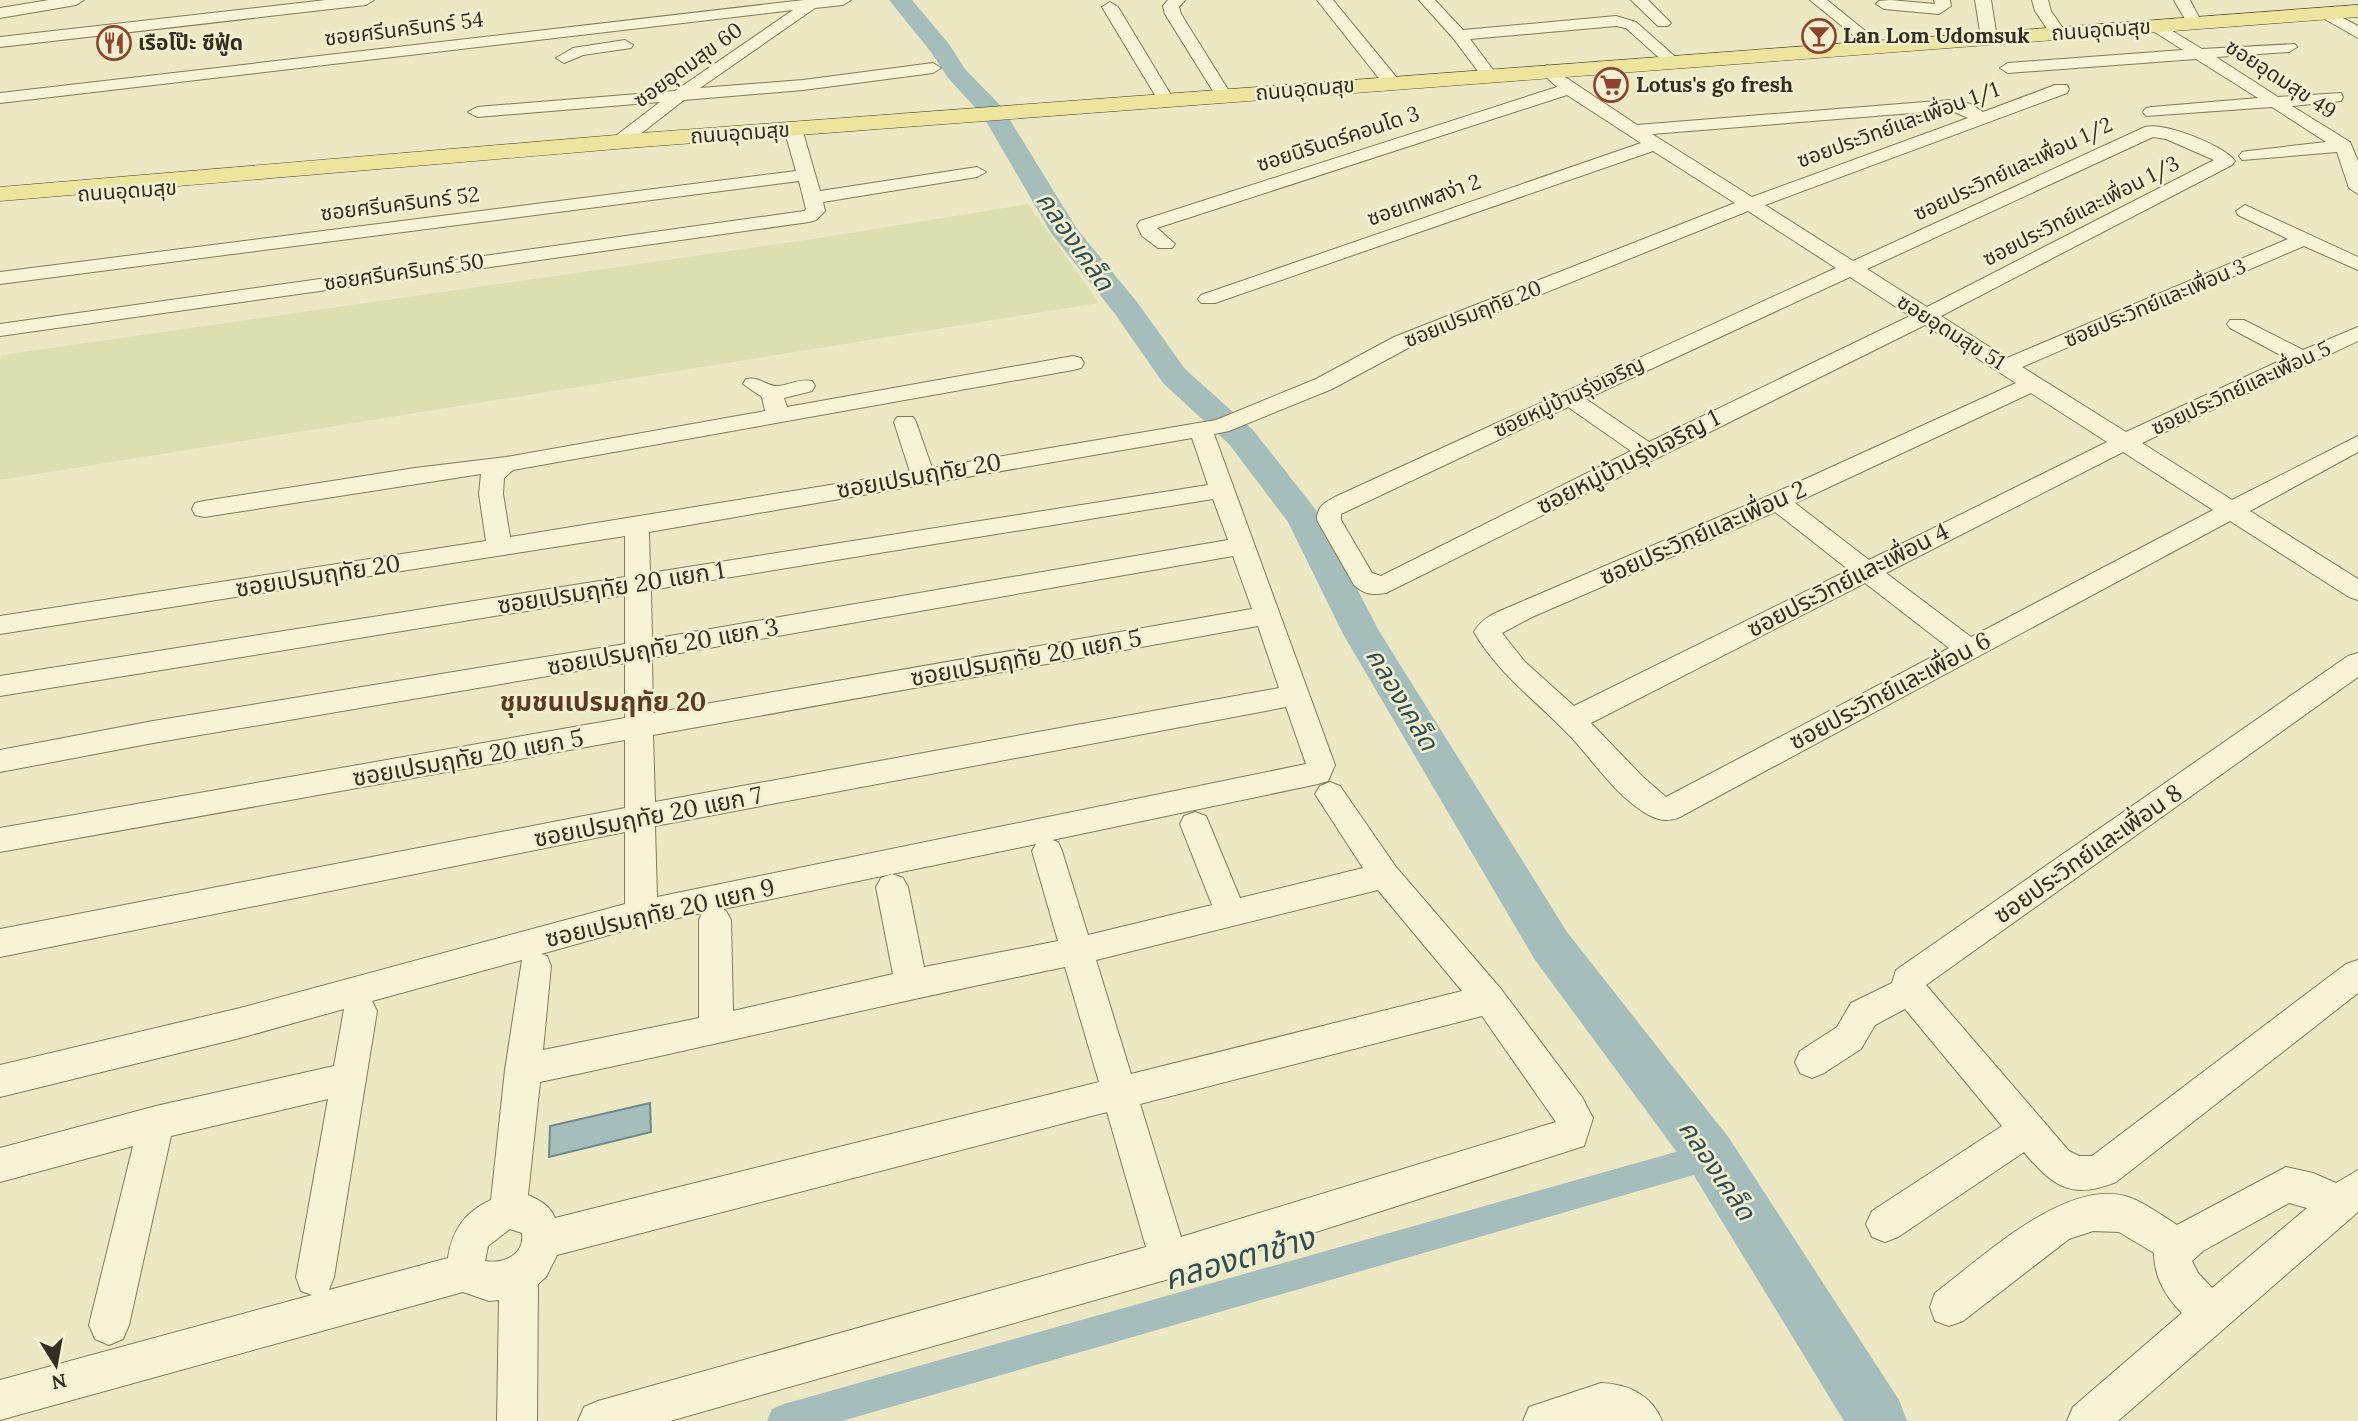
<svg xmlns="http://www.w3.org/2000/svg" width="2358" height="1421" viewBox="0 0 2358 1421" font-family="Lora,'Noto Sans Thai',serif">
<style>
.farmland{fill:#dde0b1}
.water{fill:#a5bebc;stroke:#6c8b8a;stroke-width:2}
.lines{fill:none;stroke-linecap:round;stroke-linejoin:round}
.canal{fill:#a5bebc;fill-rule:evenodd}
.river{fill:#a5bebc;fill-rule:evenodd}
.minor-casing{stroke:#847a5b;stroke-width:2}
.major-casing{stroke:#52472f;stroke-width:1}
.minor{fill:#f6f4d5;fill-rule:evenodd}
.major{fill:#ece59d;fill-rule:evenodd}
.labels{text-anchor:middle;stroke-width:5;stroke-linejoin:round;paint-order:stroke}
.far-street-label{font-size:21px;fill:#352e1e;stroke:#f3f0d2}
.far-poi-label{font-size:21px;font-weight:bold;fill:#352e1e;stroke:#f3f0d2;text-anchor:start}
.street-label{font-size:24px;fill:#352e1e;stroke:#f3f0d2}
.water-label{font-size:26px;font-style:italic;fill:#2e4e53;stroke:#f3f0d2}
.neighbourhood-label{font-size:26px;font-weight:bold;fill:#5e3b20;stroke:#f3f0d2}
.near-water-label{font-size:32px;font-style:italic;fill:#2e4e53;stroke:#f3f0d2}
</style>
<rect width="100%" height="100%" fill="#ebe8c3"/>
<!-- farmland -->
<path class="farmland" d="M1028,204L1099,303L0,480V359L2,355L813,239Z"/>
<!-- water -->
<path class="water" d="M650,1103L651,1132L549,1157L550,1126Z"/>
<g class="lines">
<!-- canal -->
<path class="canal" d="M1711,1142L1721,1146L1726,1156L1721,1166L1711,1170L842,1421H767L772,1409L784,1404Z"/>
<!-- river -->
<path class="river" d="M889,0H912L949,44L965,69L1002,107L1077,229L1137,302L1185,369L1253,430L1316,510L1379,631L1567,932L1729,1138L1899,1400L1907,1421H1844L1693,1174L1535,960L1343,634L1288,522L1229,444L1163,383L1115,314L1051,233L983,116L948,78L931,52Z"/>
<!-- minor casing -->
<g class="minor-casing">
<path id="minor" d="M49,0H84L76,5L0,18V8Z
M326,0H374L366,5L0,47V37Z
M804,0H851L843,5L815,8L700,88L803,80L933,63L941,68L933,73L803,90L684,100L625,146L619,147L610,142L613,138L660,102L477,117L468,112L477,107L675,91L793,10L0,103V93Z
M1168,0H1185L1179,7L1181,14L1232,96L1230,100L1224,101L1216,96L1165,14L1163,6Z
M1317,0H1333L1397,78L1399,82L1397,86H1385Z
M1419,0H1435L1463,30L1616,16L1636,22L1680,61L1678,64H1666L1626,28L1616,26L1470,39L1497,75L1489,80L1483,78L1453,38Z
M1631,0H1648L1671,23L1668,26H1658Z
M1810,0H1827L1884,46L1882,49H1870Z
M1890,0L1935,4L1934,0H1950L1951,6L1939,14L1884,9L1876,4L1879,1Z
M1975,0H1991L1997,38L1995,41H1983L1981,38Z
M2032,0H2048L2051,11L2066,33L2064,36H2052L2035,11Z
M2174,0H2190L2202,23L2199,26H2189Z
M1110,2L1118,7L1174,100L1172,104L1166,105L1158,100L1102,7Z
M2326,9L2358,26V38L2321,17L2318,14Z
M2156,21L2202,49L2295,44L2297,47L2289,52L2216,57L2278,97L2341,93L2343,97L2341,101L2292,106L2350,142L2358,161V194L2349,188L2337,152L2242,160L2239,156L2242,152L2248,151L2326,142L2272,107L2146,116L2143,112L2146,108L2152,107L2258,98L2196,59L2008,73L2000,68L2008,63L2183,50L2150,29L2148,26Z
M625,40L633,45L631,48L583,55L564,63L556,58L573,48Z
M1547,65L1637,125L1950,100L1971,104L1983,112L2055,85H2067L2069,89L2067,93L1765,205L1853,261L2145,127C2165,122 2223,145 2235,161L2232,165L1941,316L2007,358L2288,239L2238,215L2236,211L2245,205L2358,257V270L2304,246L2022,367L2126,432L2286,358L2230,328L2227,324L2230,320H2244L2303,350L2358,327V341L2142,443L2232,500L2358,436V452L2250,511L2358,579V600L2349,597L2230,521L1678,818C1666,822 1658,820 1647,814C1617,797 1595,763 1572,738C1538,702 1499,675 1474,632C1483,616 1498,612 1514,605L1768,496L2016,383L1925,325L1386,593C1372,595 1365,595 1354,585L1317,520C1317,505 1326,502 1337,496L1836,268L1748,211L1410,347L1332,389L1229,431L1214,434L1335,765L1328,781L1318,784L1052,840L1058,842L1062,851L1088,935L1212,905L1180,824L1184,816L1195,812L1206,816L1240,898L1363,868L1315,794L1320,786L1330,782L1340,786L1396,867L1501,989L1582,1097L1593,1118L1584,1146L1169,1279L670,1421H578L584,1407L598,1401L1146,1247L1107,1112L557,1255L546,1277L538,1284L537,1421H497L499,1300L489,1301L463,1292L0,1420V1380L312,1295L301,1291L296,1277L328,1099L171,1136L129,1325L123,1339L109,1345L95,1339L89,1325L133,1146L0,1182V1148L156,1106L334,1066L344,1009L240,1038L0,1097V1065L240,1008L625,904V832L0,957V929L625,808V740L0,852V828L625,718V663L153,743L0,772V750L153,721L625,644V595L0,696V676L625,577V536L0,634V616L486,541L479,494L481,474L204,517L195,515L192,509L195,503L204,501L415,468L506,457L765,411L762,397L743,384L746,379C760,376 767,387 778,386C790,385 800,378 812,381L815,386L812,391L784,398L787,407L1073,356L1081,358L1084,363L1081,368L1073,370L513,470L504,478L503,494L510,537L910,472L894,422L897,417H913L916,422L932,468L1216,420L1316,379L1394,337L1735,203L1653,151L1215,303H1201L1198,299L1201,295L1641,143L1567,95L1157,228L1175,244L1172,248H1158L1142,236L1137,225L1140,221L1557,87L1539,70ZM1950,110L1968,118L1752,197L1652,134ZM2153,137L2166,139L2214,160L1927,307L1867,269ZM1850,277L1910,316L1649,442L1586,399ZM2031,393L2107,442L1869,560L1795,503ZM1568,407L1631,451L1381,576L1372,573L1341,520V514ZM1192,438L1208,485L650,573L649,532ZM2123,452L2213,510L1971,637L1886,573ZM1213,499L1228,540L652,639L651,590ZM1775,512L1849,570L1574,706L1525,662L1502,633L1532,617ZM1233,556L1252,609L653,713L652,658ZM1865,583L1949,648L1666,797L1643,777L1591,723ZM1258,626L1279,688L655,802L653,735ZM1286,707L1306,764L657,897L655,826ZM1036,844L1032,851L1058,941L924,967L908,887L903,878L892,874L881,878L876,887L893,974L733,1011L731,920L726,911L723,909ZM1378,890L1462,991L1131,1074L1096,960ZM702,913L699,920V1018L543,1050L551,966L547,956L541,954L641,926ZM522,960L505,1070L491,1200C465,1212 452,1230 448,1258L329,1290L334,1277L377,1011L372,1001ZM1065,967L1099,1082L555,1218C550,1206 540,1200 528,1195L540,1082C715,1045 889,1003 1065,967ZM1482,1016L1556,1122L1181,1237L1140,1104ZM510,1229L522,1233C525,1255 504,1264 485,1261L488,1246Z
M793,124L802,129L820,191L977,167L986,172L977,177L823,202L825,211L816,220L809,222L0,336V324L804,211L806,209L799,181L0,284V272L796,171L784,129Z
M2358,653V677L1926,985L2069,1151L2079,1156H2092L2346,964L2358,960V993L2116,1182C2072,1200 2053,1187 2024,1152L1898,1237L1885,1242L1872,1237L1866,1224L1872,1211L2002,1126L1905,1009L1875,1025L1861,1049L1824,1073L1812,1078L1800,1073L1795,1062L1800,1051L1837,1027L1851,1003L1892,983L1896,970L2348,656Z
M2286,1167L2313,1173L2336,1183L2358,1170V1212L2118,1421H2067L2073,1407L2182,1313C2166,1297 2154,1277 2154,1253L2119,1232L2093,1231L2069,1239L1963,1321L1949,1326L1935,1321L1930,1307L1935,1293C1982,1258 2063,1180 2125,1196C2143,1201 2161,1215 2177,1225ZM2289,1203L2307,1208L2212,1288L2198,1273L2192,1261L2203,1251Z
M1601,1383C1628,1384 1652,1395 1662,1421H1523L1529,1407Z"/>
</g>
<!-- major casing -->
<g class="major-casing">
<path id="major" d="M2358,5V17L628,148L0,201V187L628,134Z"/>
</g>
<!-- minor -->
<use href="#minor" class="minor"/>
<!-- major -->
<use href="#major" class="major"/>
</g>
<!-- icons -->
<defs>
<g id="bar-ring" transform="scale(1.75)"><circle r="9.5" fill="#f3f0d2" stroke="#8f432f" stroke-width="1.5"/><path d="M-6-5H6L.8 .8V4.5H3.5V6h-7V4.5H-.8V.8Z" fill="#8f432f"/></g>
<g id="restaurant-ring" transform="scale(1.75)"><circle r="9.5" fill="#f3f0d2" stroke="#8f432f" stroke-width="1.5"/><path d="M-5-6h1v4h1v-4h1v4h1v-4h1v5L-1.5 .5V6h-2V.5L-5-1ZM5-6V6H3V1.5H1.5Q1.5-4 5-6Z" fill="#8f432f"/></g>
<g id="supermarket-ring" transform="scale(1.75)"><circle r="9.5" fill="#f3f0d2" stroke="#8f432f" stroke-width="1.5"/><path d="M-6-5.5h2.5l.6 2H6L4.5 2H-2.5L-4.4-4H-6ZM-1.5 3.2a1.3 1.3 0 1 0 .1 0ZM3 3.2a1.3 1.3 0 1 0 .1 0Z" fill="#8f432f"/></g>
</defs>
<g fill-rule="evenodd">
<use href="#bar-ring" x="1819" y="36"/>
<use href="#restaurant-ring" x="114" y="43"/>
<use href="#supermarket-ring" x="1611" y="85"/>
</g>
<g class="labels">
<!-- far-street labels -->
<g class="far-street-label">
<text transform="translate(404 29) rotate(-7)" y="7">ซอยศรีนครินทร์ 54</text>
<text transform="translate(2101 30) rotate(-4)" y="7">ถนนอุดมสุข</text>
<text transform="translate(688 65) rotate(-36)" y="7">ซอยอุดมสุข 60</text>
<text transform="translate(2281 79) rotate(33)" y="7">ซอยอุดมสุข 49</text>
<text transform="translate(1305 89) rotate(-5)" y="7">ถนนอุดมสุข</text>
<text transform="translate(1898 125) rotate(-20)" y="7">ซอยประวิทย์และเพื่อน 1/1</text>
<text transform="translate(740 133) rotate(-4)" y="7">ถนนอุดมสุข</text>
<text transform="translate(1338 139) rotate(-18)" y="7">ซอยนิรันดร์คอนโด 3</text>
<text transform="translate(2013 169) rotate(-25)" y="7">ซอยประวิทย์และเพื่อน 1/2</text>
<text transform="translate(127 191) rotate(-4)" y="7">ถนนอุดมสุข</text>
<text transform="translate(1424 200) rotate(-19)" y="7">ซอยเทพสง่า 2</text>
<text transform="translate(400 204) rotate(-7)" y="7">ซอยศรีนครินทร์ 52</text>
<text transform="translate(2081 211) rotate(-27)" y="7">ซอยประวิทย์และเพื่อน 1/3</text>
<text transform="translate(404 272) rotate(-8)" y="7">ซอยศรีนครินทร์ 50</text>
<text transform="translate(2155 303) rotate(-23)" y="7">ซอยประวิทย์และเพื่อน 3</text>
<text transform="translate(1473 314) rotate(-22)" y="7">ซอยเปรมฤทัย 20</text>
<text transform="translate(1951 332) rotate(32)" y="7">ซอยอุดมสุข 51</text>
<text transform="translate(2241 388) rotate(-25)" y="7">ซอยประวิทย์และเพื่อน 5</text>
<text transform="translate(1569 397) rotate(-25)" y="7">ซอยหมู่บ้านรุ่งเจริญ</text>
</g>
<!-- far-poi labels -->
<g class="far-poi-label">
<text x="1843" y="43">Lan Lom Udomsuk</text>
<text x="138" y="50">เรือโป๊ะ ซีฟู้ด</text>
<text x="1636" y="92">Lotus's go fresh</text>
</g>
<!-- street labels -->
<g class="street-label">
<text transform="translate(1628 462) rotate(-27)" y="8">ซอยหมู่บ้านรุ่งเจริญ 1</text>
<text transform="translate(919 476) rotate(-10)" y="8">ซอยเปรมฤทัย 20</text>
<text transform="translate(1703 533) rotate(-24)" y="8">ซอยประวิทย์และเพื่อน 2</text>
<text transform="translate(318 576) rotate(-9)" y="8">ซอยเปรมฤทัย 20</text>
<text transform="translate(1848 580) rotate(-27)" y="8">ซอยประวิทย์และเพื่อน 4</text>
<text transform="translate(611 588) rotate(-9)" y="8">ซอยเปรมฤทัย 20 แยก 1</text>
<text transform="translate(663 647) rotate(-10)" y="8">ซอยเปรมฤทัย 20 แยก 3</text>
<text transform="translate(1026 658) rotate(-10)" y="8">ซอยเปรมฤทัย 20 แยก 5</text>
<text transform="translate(1890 691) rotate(-28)" y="8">ซอยประวิทย์และเพื่อน 6</text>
<text transform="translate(468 758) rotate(-10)" y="8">ซอยเปรมฤทัย 20 แยก 5</text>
<text transform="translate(648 817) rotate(-11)" y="8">ซอยเปรมฤทัย 20 แยก 7</text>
<text transform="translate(2088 854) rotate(-35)" y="8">ซอยประวิทย์และเพื่อน 8</text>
<text transform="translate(660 913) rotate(-13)" y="8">ซอยเปรมฤทัย 20 แยก 9</text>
</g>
<!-- water labels -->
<g class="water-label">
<text transform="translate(1075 241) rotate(55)" y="9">คลองเคล็ด</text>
<text transform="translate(1402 699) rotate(59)" y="9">คลองเคล็ด</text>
<text transform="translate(1717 1170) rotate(56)" y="9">คลองเคล็ด</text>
</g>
<!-- neighbourhood labels -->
<g class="neighbourhood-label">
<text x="603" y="711">ชุมชนเปรมฤทัย 20</text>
</g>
<!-- near-water labels -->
<g class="near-water-label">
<text transform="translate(1239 1258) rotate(-16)" y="11">คลองตาช้าง</text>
</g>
</g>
<!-- north arrow -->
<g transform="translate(56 1365) rotate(169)" stroke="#f3f0d2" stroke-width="5" paint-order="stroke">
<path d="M0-5L12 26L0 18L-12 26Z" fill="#352e1e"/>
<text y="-10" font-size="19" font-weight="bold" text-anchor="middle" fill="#352e1e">N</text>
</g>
</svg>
